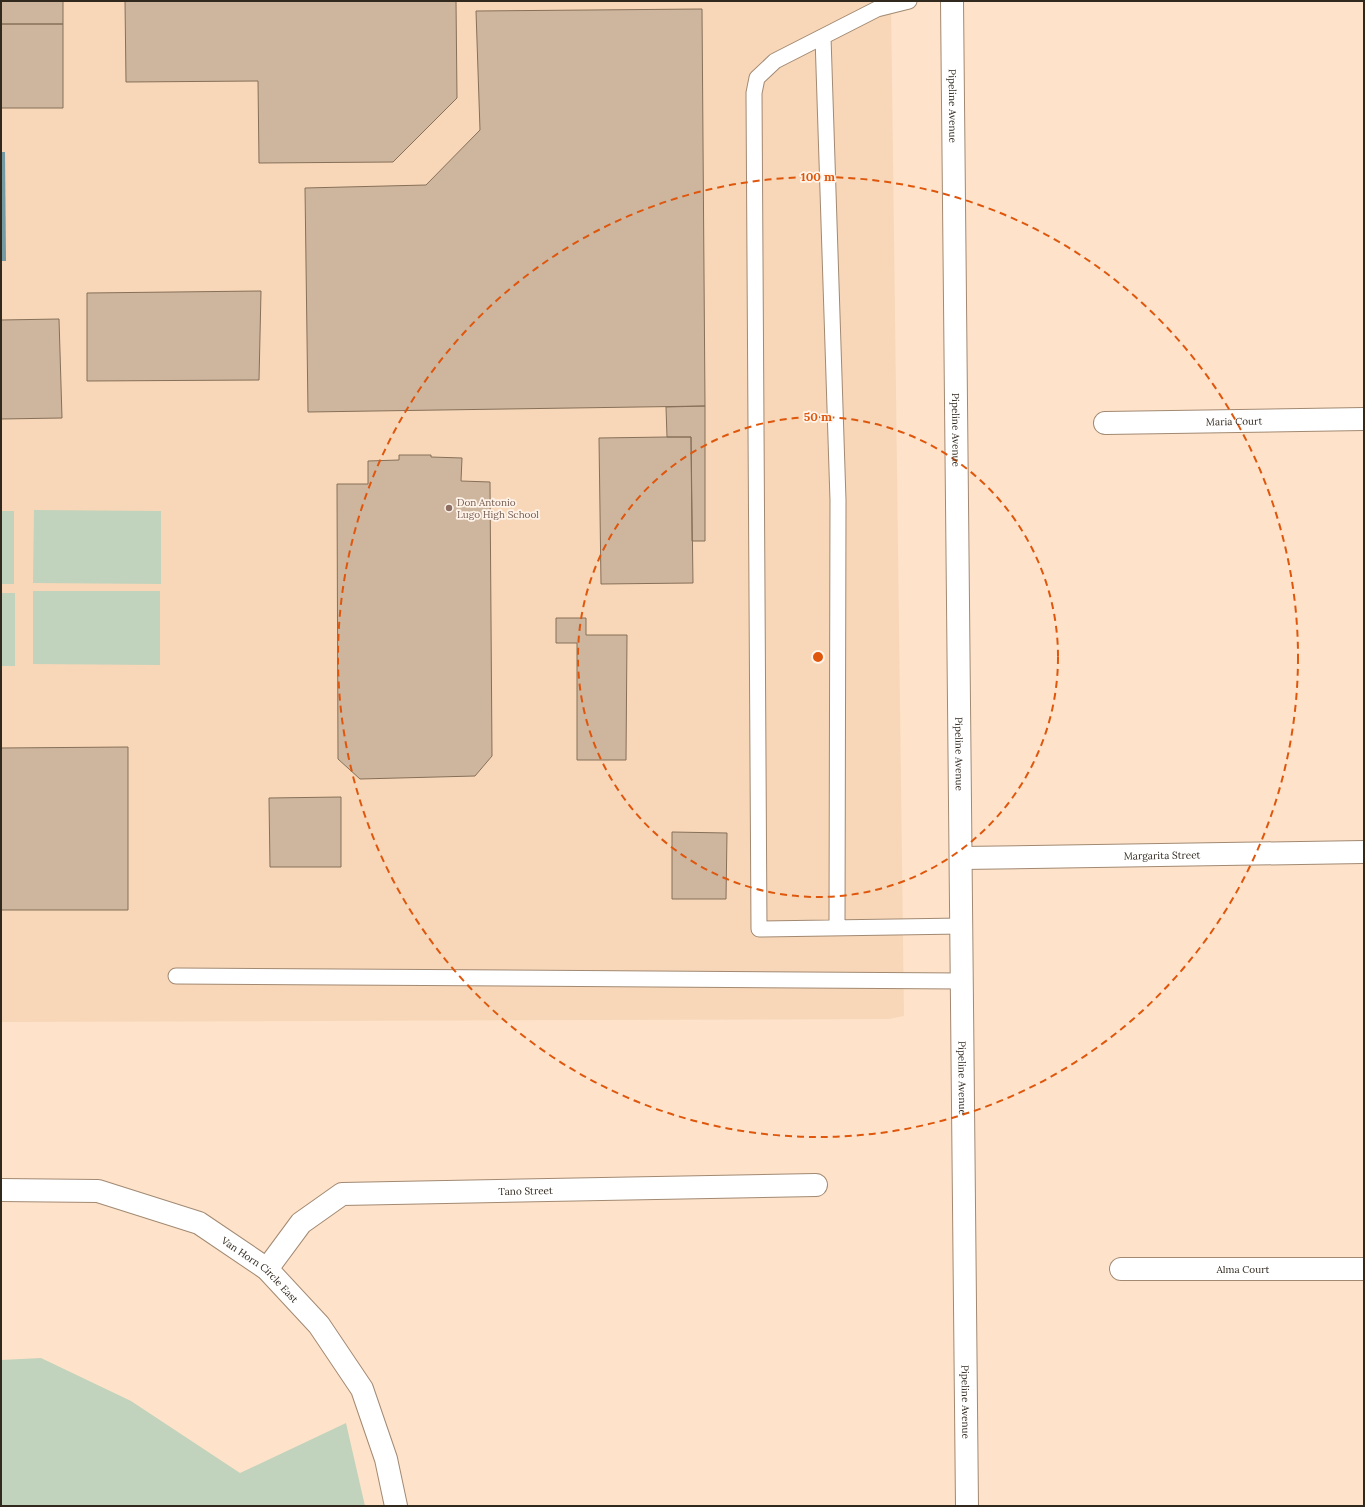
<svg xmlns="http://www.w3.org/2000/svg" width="1365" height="1507" viewBox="0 0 1365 1507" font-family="Lora,serif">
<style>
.built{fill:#f7d7b8}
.green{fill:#c1d3bc}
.water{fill:#749aa3}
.building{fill:#ceb59e;stroke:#877059}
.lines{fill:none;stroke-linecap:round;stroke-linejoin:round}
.service-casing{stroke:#a28972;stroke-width:17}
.minor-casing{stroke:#a28972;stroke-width:24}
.secondary-casing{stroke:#a28972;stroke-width:24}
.service{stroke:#fff;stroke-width:15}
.minor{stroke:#fff;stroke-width:22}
.secondary{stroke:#fff;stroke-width:22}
.ring{fill:none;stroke:#df570d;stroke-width:2;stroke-dasharray:7 5}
.education-dot{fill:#8d6e63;stroke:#fff4ea;stroke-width:1.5}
.labels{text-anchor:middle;stroke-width:3.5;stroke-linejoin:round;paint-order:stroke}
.street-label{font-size:10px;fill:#31281e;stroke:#fff4ea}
.education-label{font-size:10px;fill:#785e54;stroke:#fff4ea;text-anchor:start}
.centre{fill:#df570d;stroke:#fff4ea;stroke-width:2}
.ring-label{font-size:12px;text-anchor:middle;font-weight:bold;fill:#df570d;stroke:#fff4ea;stroke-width:3.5;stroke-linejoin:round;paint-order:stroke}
</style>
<rect width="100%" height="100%" fill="#fee3ca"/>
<!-- built -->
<path class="built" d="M1,1H891L904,1016L889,1019L1,1022Z"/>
<!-- green -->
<path class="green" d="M34,510L161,511V584L33,583Z
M1,511H14V584H1Z
M33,591H160V665L33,664Z
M1,593H15V666H1Z
M41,1358L131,1401L240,1473L346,1423L365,1506H1V1360Z"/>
<!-- water -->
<path class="water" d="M1,152H5L6,261H1Z"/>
<!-- building -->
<path class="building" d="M1,1H63V24H1Z
M125,1H456L457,98L393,162L259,163L258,81L126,82Z
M702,9L705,406L308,412L305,188L426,185L480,130L476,11Z
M1,24H63V108H1Z
M261,291L259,380L87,381V293Z
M59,319L62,418L1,419V320Z
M705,406V541H692L691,437H667L666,407Z
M667,437H691L693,583L601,584L599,438Z
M399,455H431V457L462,458L461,481L490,482L492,756L475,776L360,779L338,759L337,484H368V461L399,460Z
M556,618H586V635H627L626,760H577V643H556Z
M128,747V910H1V748Z
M341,797V867H270L269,798Z
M672,832L727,833L726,899H672Z"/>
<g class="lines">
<!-- service casing -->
<g class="service-casing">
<path id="service" d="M909,1L877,9L775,61L757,78L754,93L759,929L962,926
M823,37L838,500L837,927
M176,976L962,981"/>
</g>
<!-- minor casing -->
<g class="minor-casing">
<g id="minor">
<path id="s1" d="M1105,423L1364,419"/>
<path id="s2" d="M961,858L1364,852"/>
<path id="s3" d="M1,1190L98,1191L199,1223L267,1269L319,1325L362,1389L386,1459L396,1506"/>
<path id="s4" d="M267,1269L301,1223L342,1194L816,1185"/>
<path id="s5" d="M1121,1269H1364"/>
</g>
</g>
<!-- secondary casing -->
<g class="secondary-casing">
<g id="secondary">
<path id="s6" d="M952,1L967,1506"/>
</g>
</g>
<!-- service -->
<use href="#service" class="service"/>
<!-- minor -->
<use href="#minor" class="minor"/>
<!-- secondary -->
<use href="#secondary" class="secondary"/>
</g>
<!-- distance rings -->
<g class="ring">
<circle cx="818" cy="657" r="240"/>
<circle cx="818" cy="657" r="480"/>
</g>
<!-- markers -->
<circle class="education-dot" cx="449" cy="508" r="4"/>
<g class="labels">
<!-- street labels -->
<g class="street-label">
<text dy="4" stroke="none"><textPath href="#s6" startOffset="105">Pipeline Avenue</textPath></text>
<text dy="4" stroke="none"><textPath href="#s1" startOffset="129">Maria Court</textPath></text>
<text dy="4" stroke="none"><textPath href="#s6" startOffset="429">Pipeline Avenue</textPath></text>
<text dy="4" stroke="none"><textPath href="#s6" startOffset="753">Pipeline Avenue</textPath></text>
<text dy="4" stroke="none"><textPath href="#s2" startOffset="201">Margarita Street</textPath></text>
<text dy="4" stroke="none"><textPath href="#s6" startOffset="1077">Pipeline Avenue</textPath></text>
<text dy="4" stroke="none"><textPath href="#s4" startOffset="291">Tano Street</textPath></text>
<text dy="4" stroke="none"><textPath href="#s5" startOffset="122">Alma Court</textPath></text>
<text dy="4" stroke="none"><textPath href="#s3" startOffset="280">Van Horn Circle East</textPath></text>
<text dy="4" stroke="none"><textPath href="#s6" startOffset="1401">Pipeline Avenue</textPath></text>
</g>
<!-- education labels -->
<g class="education-label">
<text x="457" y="506">Don Antonio<tspan x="457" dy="12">Lugo High School</tspan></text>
</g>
</g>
<circle cx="818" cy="657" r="6" class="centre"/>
<g class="ring-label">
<text x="818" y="181">100 m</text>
<text x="818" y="421">50 m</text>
</g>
<!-- border -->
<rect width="1365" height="1507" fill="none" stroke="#31281e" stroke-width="4"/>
</svg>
